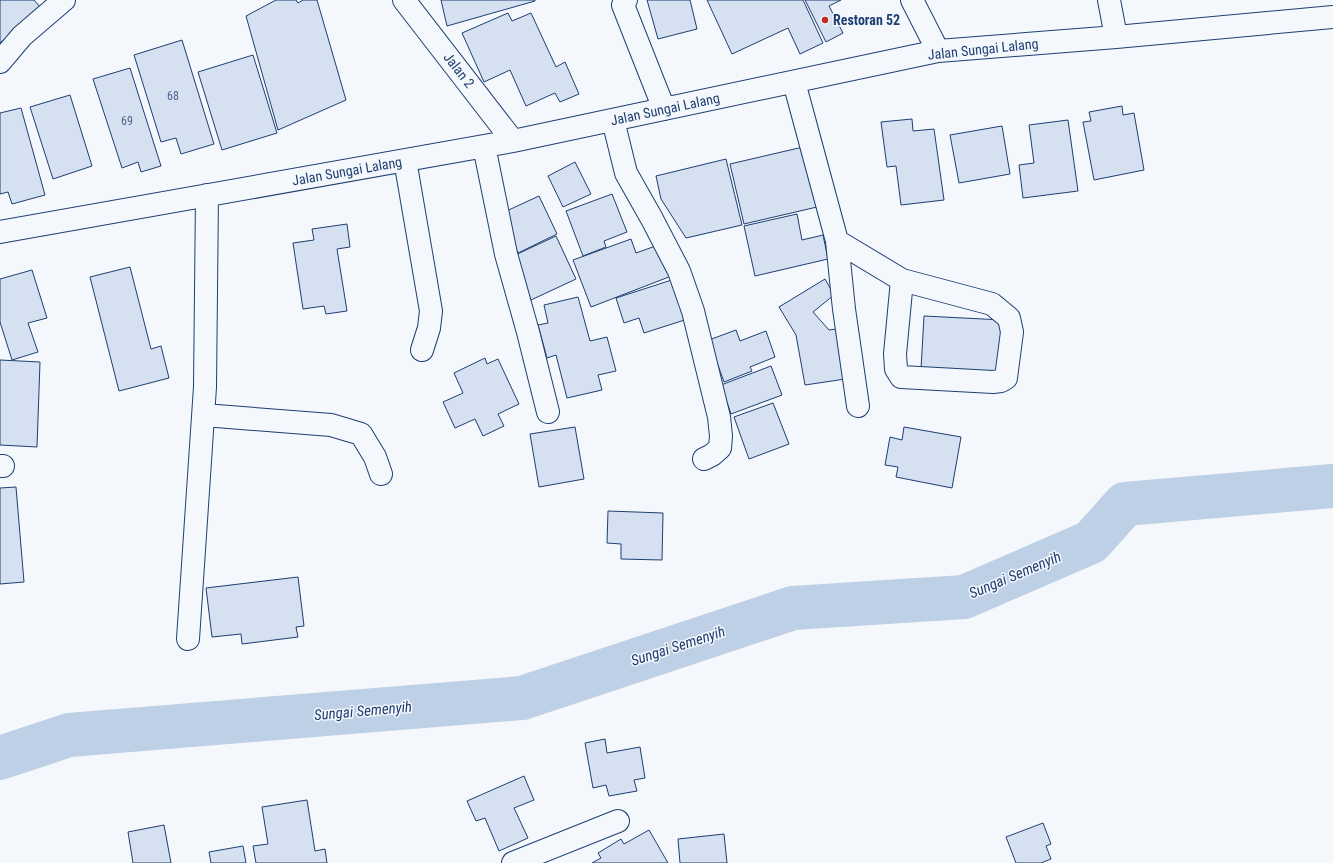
<svg xmlns="http://www.w3.org/2000/svg" width="1333" height="863" viewBox="0 0 1333 863" font-family="'Roboto Condensed',sans-serif">
<style>
.lines{fill:none;stroke-linecap:round;stroke-linejoin:round}
.river{stroke:#bed0e5;stroke-width:44}
.building{fill:#d5e0f0;stroke:#1d3f73}
.minor-casing{stroke:#1d3f73;stroke-width:24}
.minor{stroke:#f4f7fb;stroke-width:22}
.poi-dot{fill:#c62828;stroke:#f4f7fb;stroke-width:1.5}
.labels{text-anchor:middle;stroke-width:3;stroke-linejoin:round;paint-order:stroke}
.number-label{font-size:12px;fill:#4b6792}
.poi-label{font-size:14px;font-weight:bold;fill:#1d3f73;stroke:#f4f7fb;text-anchor:start}
.street-label{font-size:14px;fill:#1d3f73;stroke:#f4f7fb}
.water-label{font-size:15px;font-style:italic;fill:#1d3f73;stroke:#f4f7fb}
</style>
<rect width="100%" height="100%" fill="#f4f7fb"/>
<g class="lines">
<!-- river -->
<path class="river" d="M0,758L69,735L522,698L793,608L964,597L1091,542L1125,504L1333,486"/>
</g>
<!-- building -->
<path class="building" d="M0,0H34L41,8L0,43Z
M276,0H296L298,3L303,0H317L346,100L278,130L246,16Z
M441,0H535V1L447,26Z
M647,0H690L697,29L658,39Z
M707,0H803L823,43L800,54L788,28L732,54Z
M805,0H841L829,6L843,33L826,42Z
M508,13L512,21L531,13L556,67L565,62L579,94L560,102L555,93L526,106L510,70L484,82L462,33Z
M182,40L214,144L181,154L176,138L161,142L134,55Z
M253,55L277,133L222,150L198,72Z
M130,68L161,166L141,172L138,162L122,168L93,79Z
M70,95L92,166L53,179L30,107Z
M1122,106L1123,115L1134,113L1144,170L1094,180L1083,122L1091,121L1089,112Z
M21,108L45,195L12,204L8,192L0,194V113Z
M912,119L913,131L934,129L944,200L901,205L896,166L887,167L881,122Z
M1068,120L1078,191L1023,198L1019,165L1034,163L1029,125Z
M1002,126L1010,174L959,183L950,135Z
M803,147L817,207L744,224L730,164Z
M726,159L742,225L686,238L661,199L656,176Z
M575,162L591,194L563,207L548,176Z
M612,194L627,232L604,241L606,247L583,256L566,211Z
M539,196L557,234L518,253L500,214Z
M797,214L802,240L823,235L828,259L755,276L744,226Z
M347,224L350,247L337,249L347,311L326,314L324,306L303,309L293,243L314,240L312,229Z
M556,236L576,279L531,300L511,257Z
M631,239L636,253L661,244L674,275L591,307L573,260Z
M130,267L151,349L161,346L169,378L119,391L90,277Z
M32,270L47,318L28,323L38,352L12,360L0,322V279Z
M684,276L697,316L644,333L639,318L624,323L616,298Z
M825,279L834,295L813,312L829,330L843,328L852,378L805,385L796,335L779,307Z
M578,297L590,341L607,337L616,371L598,375L602,390L567,398L556,355L547,358L538,325L548,323L544,305Z
M924,316L1003,320L1001,373L921,369Z
M736,330L740,341L766,331L775,357L750,367L752,371L724,382L709,340Z
M485,358L487,364L498,359L519,404L498,414L504,426L483,436L475,419L455,428L443,402L463,393L454,373Z
M0,360L40,362L37,447L0,445Z
M771,366L782,395L731,414L721,385Z
M773,403L789,444L749,459L734,417Z
M575,427L584,479L539,487L530,434Z
M904,427L961,437L952,488L896,477L898,467L885,465L890,437L902,440Z
M16,487L24,582L0,584V488Z
M608,511L663,513L662,560L621,559V544L607,543Z
M298,577L304,626L296,627L298,637L242,644L241,634L212,637L206,588Z
M605,739L607,753L640,747L645,778L634,780L637,791L609,796L606,785L593,788L585,743Z
M524,776L534,800L514,808L528,838L499,851L485,818L476,821L467,801Z
M307,800L315,851L325,849L327,863H256L253,846L268,844L262,807Z
M1043,823L1051,844L1046,846L1051,859L1041,863H1016L1006,837Z
M164,825L171,863H133L128,832Z
M649,830L668,863H592L601,858L598,853L621,839L624,844Z
M724,834L727,863H680L678,839Z
M243,846L246,863H211L209,852Z"/>
<g class="lines">
<!-- minor casing -->
<g class="minor-casing">
<path id="minor" d="M404,0L513,141
M626,0L623,5L664,109
M912,0L938,51
M1109,0L1116,37
M0,62L22,36L64,0
M794,82L837,241L844,309L858,406
M613,120L626,173L652,219L679,271L693,311L719,417L721,436L720,448L712,455L704,459
M484,146L506,254L528,332L548,412
M405,160L431,311L429,328L422,350
M0,232L513,141L938,51L1116,37L1333,17
M837,241L902,280L992,304L1009,318L1012,332L1006,378L1001,381L993,382L901,377L896,369L895,354L902,280
M204,415L331,425L361,434L375,457L381,474
M0,466H3
M188,639L205,387L207,195
M513,863L618,821"/>
</g>
<!-- minor -->
<use href="#minor" class="minor"/>
</g>
<!-- markers -->
<circle class="poi-dot" cx="825" cy="20" r="4"/>
<g class="labels">
<!-- number labels -->
<g class="number-label">
<text x="173" y="100">68</text>
<text x="127" y="125">69</text>
</g>
<!-- poi labels -->
<g class="poi-label">
<text x="833" y="25">Restoran 52</text>
</g>
<!-- street labels -->
<g class="street-label">
<text transform="translate(983 49) rotate(-6)" y="5">Jalan Sungai Lalang</text>
<text transform="translate(459 70) rotate(52)" y="5">Jalan 2</text>
<text transform="translate(665 109) rotate(-12)" y="5">Jalan Sungai Lalang</text>
<text transform="translate(347 171) rotate(-10)" y="5">Jalan Sungai Lalang</text>
</g>
<!-- water labels -->
<g class="water-label">
<text transform="translate(1015 575) rotate(-23)" y="5">Sungai Semenyih</text>
<text transform="translate(678 646) rotate(-18)" y="5">Sungai Semenyih</text>
<text transform="translate(363 711) rotate(-5)" y="5">Sungai Semenyih</text>
</g>
</g>
</svg>
